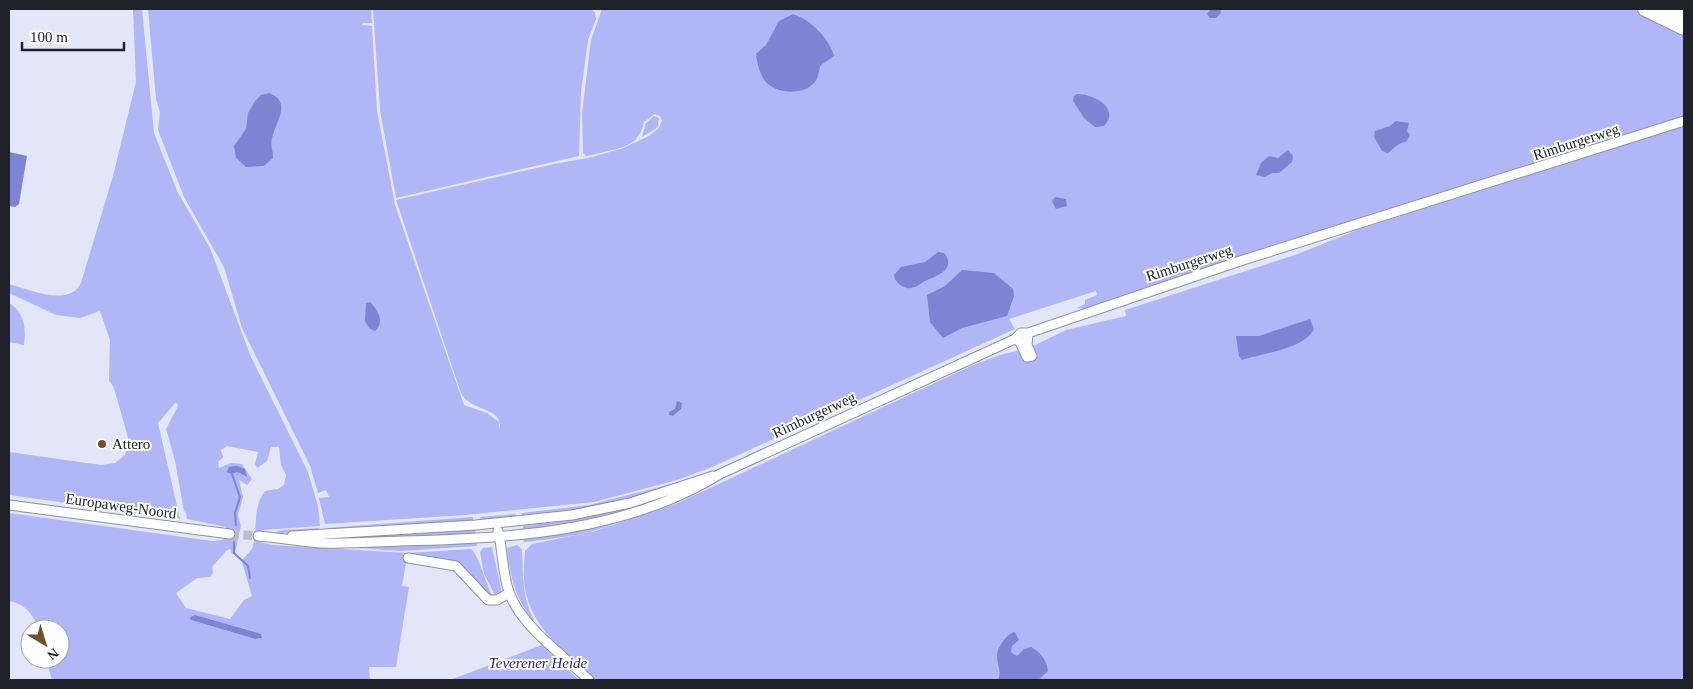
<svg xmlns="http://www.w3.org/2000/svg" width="1693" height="689" viewBox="0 0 1693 689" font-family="'Times New Roman',serif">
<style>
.green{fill:#b0b6f6;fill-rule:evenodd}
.water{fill:#7f83d3}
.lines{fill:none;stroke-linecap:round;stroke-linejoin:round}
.stream{stroke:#7f83d3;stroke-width:2}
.minor-tunnel{stroke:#bcbece;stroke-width:9;stroke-dasharray:9 4.5;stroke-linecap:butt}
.minor-casing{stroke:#8f91a2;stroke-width:11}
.highway-casing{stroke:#8f91a2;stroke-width:16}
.minor{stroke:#fff;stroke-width:9}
.highway{stroke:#fff;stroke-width:14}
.poi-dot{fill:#715027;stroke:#fff;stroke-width:2}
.labels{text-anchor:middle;stroke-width:4;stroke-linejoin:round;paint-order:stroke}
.street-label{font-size:15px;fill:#202128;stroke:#fff}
.poi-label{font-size:15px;fill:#202128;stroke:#fff;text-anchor:start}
.park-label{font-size:15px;font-style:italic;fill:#2d217f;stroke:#fff}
</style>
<rect width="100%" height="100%" fill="#e3e5f8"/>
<!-- green -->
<path class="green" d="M133,9H142L154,133L178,193L210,248L251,357L308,472L318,506L320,526L262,530L259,532V542L273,545L407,553L471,549C479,555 486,585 493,597H489L467,572L407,556L402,586L409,587L396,667H369L370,680H52L46,659H60V629H38C33,613 25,604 9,601V513L212,541L223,540L226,537V527L187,519L186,513L184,511L175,461L166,429L178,406L176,402L158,423L180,519L9,495V452L101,465L115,463L125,455L129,441L114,388L109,380L110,340L100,311L80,318L56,315L9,293V284C29,289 69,308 81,283L113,176L136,82ZM227,446L258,452L255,464L257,468L267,461L271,447H279L281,465L286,475L284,485L278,489L265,491C252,508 258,527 253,546C251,552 244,556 242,562L252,596L244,600L230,619L186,608L176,593L197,578L210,577L213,573L212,567L227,550L230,549L232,554L235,553L241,526L238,515L243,497L239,480L247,485L252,479L242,464L231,463L219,468L218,462L223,457L221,450ZM195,615L255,632L262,638L255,639L191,620Z
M148,9H371L372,23H363L362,25L372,26L377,111L395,205L464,405L487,413L499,422V430C505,406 471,413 461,393L396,200L554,164L593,157L623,148L649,136L659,128L662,120L660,116L655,114L644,122C638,150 616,148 592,155L586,156L583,153L582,114L591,40L602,9H1634L1684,32V118L1084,309L1077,308L1085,304V300L1097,295L1096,291L1009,319L1015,329L712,467L677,480L594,502L465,515L325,524L319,498L329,497L326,490L318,493L310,466L242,328L224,267L184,197L158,130L160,112L156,99Z
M373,9H590L595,12L596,19L588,40L581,92L579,156L396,198L380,110Z
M654,116L659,118L658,127L642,137L646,123Z
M1684,125V680H594C567,655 532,628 525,589C523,576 524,564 525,551L532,544L595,531L678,503L971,366L1000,355L1020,350L1021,352L1066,330L1126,316L1125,310L1295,255L1360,229Z
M9,303C25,313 26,328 24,345L9,342Z
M698,482L648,504L591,521L523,532V526L609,513Z
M675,483C628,506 574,510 522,518V513L589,505Z
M515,514L519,518L478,522L481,517Z
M629,516C603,533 555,539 524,542L523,537Z
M473,517V522L331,532L327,528Z
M475,527L476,536L327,539V538Z
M319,528L316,532L273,533L282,530Z
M476,541L477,546L399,551L333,546Z
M517,545L522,549C523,575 522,596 534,620H532C515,597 510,576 507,548Z
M492,547L501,589L500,594L496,597L484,574L480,552L483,548Z
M542,645L579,680H450L458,677Z"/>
<!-- water -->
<path class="water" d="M1211,9H1220L1221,13L1216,18H1210L1207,14Z
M793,14C797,16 801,17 804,19C816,26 831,43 834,56L821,65C818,71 819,78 814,83C804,95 778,94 767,83C760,77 757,62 756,54L766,45L779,21Z
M269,93C293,102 275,123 272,138C270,144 273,151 273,158L264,166L246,167L236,158L234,146L246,129L248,113L255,101L261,95Z
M1077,94C1093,94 1121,108 1104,126L1095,127L1084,118L1073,101L1074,96Z
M1396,121L1409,123L1407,131L1410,135L1407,141L1399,144L1388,153L1382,151L1374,137L1375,131L1390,126Z
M1288,150L1293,156L1292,162L1279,173H1272L1265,177L1256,175L1261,163L1269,156L1278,158Z
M9,152L27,156L19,204L15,207L9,206Z
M1055,197L1066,199L1067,206L1056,209L1052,201Z
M938,252L944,253C957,269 937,276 925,281C921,283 918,286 915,287C906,291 895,284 894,275L901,267L925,262Z
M962,270L994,273L1013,289L1014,296L1007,316L962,328L943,338L930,322L927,295L945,286Z
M370,302C378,310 385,322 375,331L369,328L365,321L366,303Z
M1310,319L1314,329C1303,350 1262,353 1242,360L1239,356L1236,336H1259Z
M677,401L682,403L681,409L673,416L669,415V412L675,409Z
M237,466L245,469L247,477L238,472L231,474L227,472L229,467Z
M195,615L255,632L261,634L262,638L255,639L191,620L190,617Z
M1015,632L1019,640L1012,646L1011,652L1017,656L1024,649L1031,647C1040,652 1047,660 1048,671L1038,680H998C1002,671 997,665 997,656C997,648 1007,633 1015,632Z"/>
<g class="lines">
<!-- stream -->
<path class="stream" d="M232,474L240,497L235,513L236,525
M234,542V553L248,566L250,578"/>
<!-- minor-tunnel -->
<path class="minor-tunnel" d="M230,534L258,536"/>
<!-- minor casing -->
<g class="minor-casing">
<path id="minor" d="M1015,339L1020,342L1027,357L1032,356L1027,345L1028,333
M9,505L230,534
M498,531C503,551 502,572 509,592C520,625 564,656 589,680
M258,536C279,538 300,541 321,543C348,544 375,542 401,541C508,539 627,532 720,474L1015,339L1021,333H1028L1240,261L1684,121
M292,536L476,525L572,515L630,503L713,476
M408,558L456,566L488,600H497L509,593"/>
</g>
<!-- highway casing -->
<g class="highway-casing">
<path id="highway" d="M1645,9L1684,28
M1669,9L1684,16"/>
</g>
<!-- minor -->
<use href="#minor" class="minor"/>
<!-- highway -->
<use href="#highway" class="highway"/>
</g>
<!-- markers -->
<circle class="poi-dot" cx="102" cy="444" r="5"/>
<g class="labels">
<!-- street labels -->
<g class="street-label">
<text transform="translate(1576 142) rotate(-18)" y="5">Rimburgerweg</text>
<text transform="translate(1189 263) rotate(-18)" y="5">Rimburgerweg</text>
<text transform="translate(814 415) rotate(-25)" y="5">Rimburgerweg</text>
<text transform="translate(121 506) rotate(8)" y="5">Europaweg-Noord</text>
</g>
<!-- poi labels -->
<g class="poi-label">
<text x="112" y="449">Attero</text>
</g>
<!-- park labels -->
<g class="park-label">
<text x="538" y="668">Teverener Heide</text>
</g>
</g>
<!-- border -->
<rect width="1693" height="689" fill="none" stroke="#202128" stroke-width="20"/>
<!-- north arrow -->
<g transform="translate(45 644) rotate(142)"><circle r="24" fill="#ffffff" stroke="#a6a6a9"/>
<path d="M0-4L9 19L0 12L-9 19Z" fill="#715027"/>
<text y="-8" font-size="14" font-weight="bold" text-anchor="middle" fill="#202128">N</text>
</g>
<!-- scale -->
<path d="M22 42v8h102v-8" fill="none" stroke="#202128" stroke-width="2.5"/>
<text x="30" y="42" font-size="15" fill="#202128" stroke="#ffffff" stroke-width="4" paint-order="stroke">100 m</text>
</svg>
